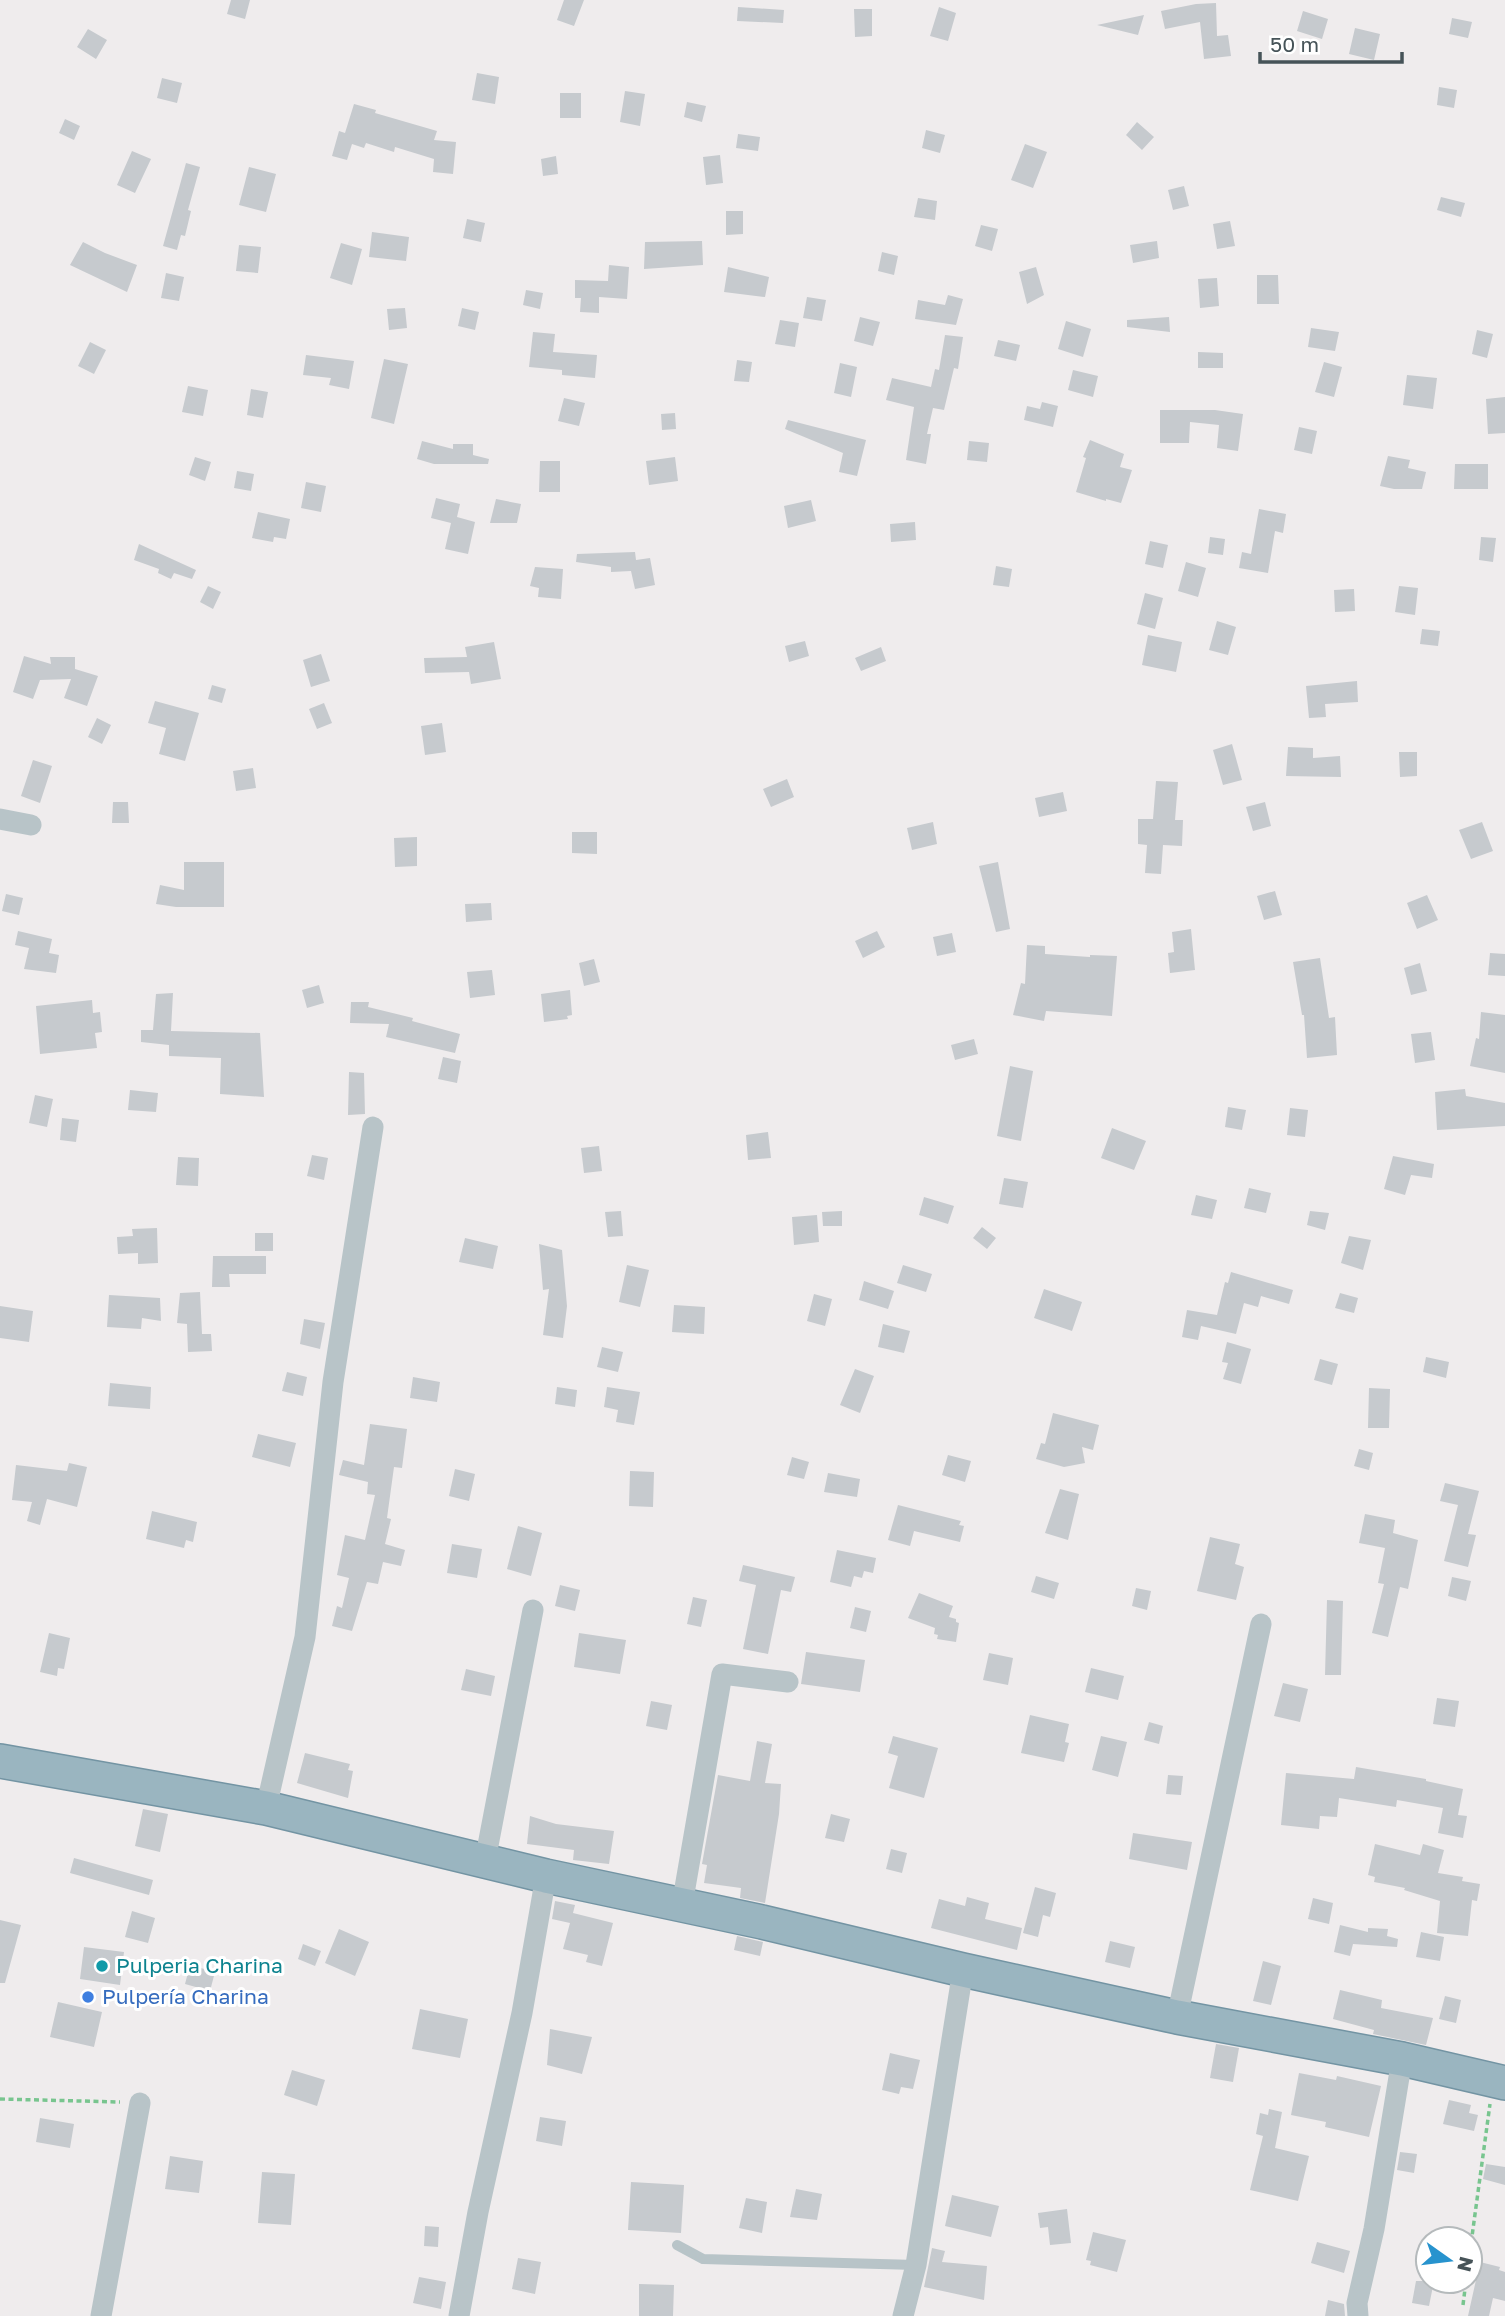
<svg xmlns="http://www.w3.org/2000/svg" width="1505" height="2316" viewBox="0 0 1505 2316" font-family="'Golos Text',sans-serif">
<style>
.building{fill:#c6cace}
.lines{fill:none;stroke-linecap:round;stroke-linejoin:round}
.trunk-casing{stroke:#7394a3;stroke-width:36}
.path{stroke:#78c58f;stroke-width:3.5;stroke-dasharray:5 3.5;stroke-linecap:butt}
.service{stroke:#b8c4c8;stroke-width:10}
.minor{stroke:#b8c4c8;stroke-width:21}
.trunk{stroke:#9ab5c0;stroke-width:33}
.culture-dot{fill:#0f9aa8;stroke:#fff;stroke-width:2.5}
.shop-dot{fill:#3f7fe0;stroke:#fff;stroke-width:2.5}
.labels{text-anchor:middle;stroke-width:6;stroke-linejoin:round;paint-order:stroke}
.culture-label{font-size:21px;fill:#0d838f;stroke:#fff;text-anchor:start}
.shop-label{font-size:21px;fill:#366cbe;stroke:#fff;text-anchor:start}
</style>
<rect width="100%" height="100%" fill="#efeced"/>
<!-- building -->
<path class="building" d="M231,0H250L245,19L227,14Z
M564,0H584L574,26L557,20Z
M1216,3L1217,36L1228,35L1231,56L1204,59L1200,22L1165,29L1161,11L1196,4Z
M738,7L784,10L783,23L737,21Z
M939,7L956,13L948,41L930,36Z
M854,9H872V36L855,37Z
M1303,11L1328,19L1322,39L1297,31Z
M1144,15L1138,35L1097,25Z
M1452,18L1472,22L1468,38L1449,34Z
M1355,28L1380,34L1374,60L1349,54Z
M88,29L107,40L96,59L77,47Z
M477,73L499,77L495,104L472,100Z
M162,78L182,83L177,103L157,98Z
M1439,87L1457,90L1454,108L1437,105Z
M625,91L645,94L640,126L620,122Z
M560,93H581V118H560Z
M687,102L706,106L702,122L684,117Z
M354,104L376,110L375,113L437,131L434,140L456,142L453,174L433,172L434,159L395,147L394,152L366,143L364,148L352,144L347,160L332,156L339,131L345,133Z
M65,119L80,126L74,140L59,133Z
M1137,122L1154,137L1142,150L1126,135Z
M926,130L945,135L940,153L922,148Z
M738,134L760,137L758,151L736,148Z
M1025,144L1047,152L1033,188L1011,180Z
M132,151L151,159L135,193L117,185Z
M720,155L723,183L706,185L703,157Z
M556,156L558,174L543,176L541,159Z
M186,163L200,167L188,210L191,211L185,236L181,235L177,250L163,246Z
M249,167L276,174L266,212L239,205Z
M1184,186L1189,206L1173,210L1168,190Z
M1441,197L1465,203L1461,217L1437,210Z
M918,198L937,201L935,220L914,217Z
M726,211H743V234L726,235Z
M467,219L485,223L481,242L463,238Z
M1230,221L1235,246L1217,249L1213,224Z
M981,225L998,229L992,251L975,246Z
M372,232L409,237L406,261L369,257Z
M702,241L703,265L644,269L645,242Z
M1157,241L1159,258L1133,263L1130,245Z
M83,242L105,253L137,265L127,292L70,265Z
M341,243L362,249L352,285L330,278Z
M239,245L261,247L258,273L236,271Z
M882,252L898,256L894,275L878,271Z
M609,265L629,267L627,299L599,297V313L580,312L581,298H575V280L608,281Z
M728,267L769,277L765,297L724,292Z
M1036,267L1044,295L1027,304L1019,272Z
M166,273L184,277L179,301L161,298Z
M1257,275H1278L1279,304H1257Z
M1217,278L1219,306L1200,308L1198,279Z
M526,290L543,293L540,309L523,305Z
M948,295L963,299L956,325L915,319L918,300L945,305Z
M807,297L826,300L822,321L803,318Z
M405,308L407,328L389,330L387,309Z
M462,308L479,312L475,330L458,326Z
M860,317L880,322L873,346L854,341Z
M1169,317L1170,332L1127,327V320Z
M780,320L799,323L795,347L775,344Z
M1066,321L1091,329L1083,357L1058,349Z
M1311,328L1339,332L1335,351L1308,347Z
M1477,330L1493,334L1487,358L1472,354Z
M533,332L555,334L553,352L597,355L595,378L562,375V370L529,367Z
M945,335L963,337L958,369L954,368L944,410L933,408L927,434H931L926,464L906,460L914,407L886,400L892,378L931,387L935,369L939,370Z
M998,340L1020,345L1016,361L994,356Z
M90,342L106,350L94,374L78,366Z
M1198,352L1223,353V368H1198Z
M306,355L354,361L349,389L329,385L331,378L303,375Z
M384,359L408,364L394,424L371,418Z
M737,360L752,362L749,382L734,381Z
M1324,362L1342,367L1334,397L1315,392Z
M840,363L857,367L851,397L834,393Z
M1073,370L1098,376L1093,397L1068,390Z
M1407,375L1437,378L1433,409L1403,405Z
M188,386L208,390L203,416L182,412Z
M251,389L268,392L263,418L247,415Z
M1505,397V433L1488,434L1486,399Z
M564,398L585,403L579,426L558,421Z
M1042,402L1058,406L1053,427L1024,420L1027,406L1040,409Z
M1160,410H1215L1243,414L1238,451L1217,448L1219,425L1190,422L1189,443H1160Z
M675,413L676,429L662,430L661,414Z
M788,420L866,440L857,476L839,472L843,453L785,429Z
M1299,427L1317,431L1312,454L1294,450Z
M1090,440L1124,454L1120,467L1132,470L1121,503L1106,499V501L1076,492L1086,458L1083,457Z
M422,441L453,449V444H473V455L489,459L488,464H434L417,459Z
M969,441L989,443L987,462L967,460Z
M1388,456L1410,460L1408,468L1426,472L1422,489H1394L1380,486Z
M195,457L211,462L205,481L189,475Z
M675,457L678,481L649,485L646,461Z
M540,461H560V492H539Z
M1455,464H1488V489H1454Z
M237,471L254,474L251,491L234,488Z
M306,482L326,486L321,512L301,508Z
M436,498L460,504L457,517L475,522L468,554L445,549L451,523L431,518Z
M496,499L521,504L517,523H490Z
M811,500L816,521L788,528L784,506Z
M1259,509L1286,514L1283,533L1275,531L1268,573L1239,568L1242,552L1251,554Z
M258,512L290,519L286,539L274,537L273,542L252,538Z
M915,522L916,540L891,542L890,524Z
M1210,537L1225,539L1223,555L1208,553Z
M1481,537L1496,538L1493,562L1479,560Z
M1150,541L1168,545L1163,568L1145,564Z
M139,544L196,570L192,579L174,573L171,579L158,573L159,569L134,560Z
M635,552L636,560L650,558L655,585L635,589L631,571L611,572V567L576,562L577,554Z
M1186,562L1206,568L1198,597L1178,591Z
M996,566L1012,569L1009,587L993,585Z
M535,567L563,569L561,599L538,597L539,588L530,586Z
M208,586L221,592L213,609L200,602Z
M1399,586L1418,588L1415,615L1395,612Z
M1354,589L1355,611L1335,612L1334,590Z
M1145,593L1163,598L1155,629L1137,624Z
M1217,621L1236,627L1228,655L1209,650Z
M1422,629L1440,631L1438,646L1420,644Z
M1148,635L1182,642L1176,672L1142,665Z
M805,641L809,656L789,662L785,646Z
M494,642L501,679L471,684L469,672L425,673L424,658L467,657L465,647Z
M881,647L886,661L861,671L855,658Z
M321,654L330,681L311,687L303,660Z
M24,656L51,664L50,657H75V669L98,676L87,706L64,698L71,679L40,680L33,699L13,692Z
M1357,681L1358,702L1325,704L1326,717L1309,718L1306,686Z
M212,685L226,689L222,703L208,699Z
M155,701L199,713L185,761L159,754L166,728L148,723Z
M324,703L332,723L317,729L309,709Z
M97,718L111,725L102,744L88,737Z
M442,723L446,752L425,755L421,726Z
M1232,744L1242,780L1223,785L1213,750Z
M1288,747L1313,748V758L1340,756L1341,777L1286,776Z
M1399,752H1417V776L1400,777Z
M33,760L52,766L40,803L21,796Z
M253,768L256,788L236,791L233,771Z
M787,779L794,797L771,807L763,789Z
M1156,781L1178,782L1175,820H1183L1182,846L1163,845L1161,874L1145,873L1147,845L1138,844V819H1153Z
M1063,792L1067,811L1039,817L1035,798Z
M113,802H128L129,823H112Z
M1265,802L1271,826L1253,831L1246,807Z
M933,822L937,844L912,850L907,828Z
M1482,822L1493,851L1471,859L1459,830Z
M572,832H597V854L572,853Z
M417,837V866L395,867L394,838Z
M184,862H224V907H176L156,904L160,885L184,890Z
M998,862L1010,929L996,932L979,866Z
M1275,891L1282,915L1264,920L1257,896Z
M6,894L23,898L19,915L2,911Z
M1427,895L1438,920L1417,929L1407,903Z
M491,903L492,920L466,922L465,904Z
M1191,929L1195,970L1170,973L1168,953L1174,952L1172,932Z
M18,931L52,939L49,953L59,955L56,973L24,969L29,948L15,945Z
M877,931L885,947L863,958L855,941Z
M952,933L956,952L937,956L933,937Z
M1027,945L1045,946V954L1090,957V955L1117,956L1112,1016L1046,1011L1044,1021L1013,1015L1021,983L1025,984Z
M1490,953L1505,954V976L1488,975Z
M1320,958L1329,1018L1335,1017L1337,1055L1307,1058L1304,1015H1302L1293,962Z
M594,959L600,982L584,986L579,963Z
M1420,963L1427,991L1411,995L1404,968Z
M492,970L495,995L470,998L467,972Z
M319,985L324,1003L307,1008L302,990Z
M570,990L572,1015L567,1016L568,1019L544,1022L541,994Z
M173,993L171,1031L260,1033L264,1097L220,1094L221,1058L169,1056V1045L141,1042V1030H153L156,994Z
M92,1000L93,1013L100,1012L102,1032L95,1033L97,1048L40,1054L36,1006Z
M351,1002H369L368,1007L413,1018L412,1021L460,1034L455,1053L386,1037L389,1024L350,1023Z
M1481,1012L1505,1015V1073L1470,1066L1476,1038L1479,1039Z
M1431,1032L1435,1060L1415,1063L1411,1034Z
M974,1039L978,1054L955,1060L951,1045Z
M443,1057L461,1061L457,1083L438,1079Z
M1010,1066L1033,1071L1021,1141L997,1136Z
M349,1072L364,1073L365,1114L348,1115Z
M1465,1089L1466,1096L1505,1103V1126L1437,1130L1435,1092Z
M130,1090L158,1093L156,1112L128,1110Z
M35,1095L53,1099L47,1127L29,1123Z
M1228,1107L1246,1110L1242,1130L1225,1127Z
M1290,1108L1308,1110L1305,1137L1287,1135Z
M62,1118L79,1120L76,1142L60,1140Z
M1112,1128L1146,1141L1134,1170L1101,1158Z
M768,1132L771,1158L748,1160L746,1135Z
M599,1146L602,1171L584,1173L581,1148Z
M312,1155L328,1158L324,1180L307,1176Z
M1393,1156L1434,1164L1432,1178L1411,1175L1405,1195L1384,1189Z
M178,1157L199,1158L198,1186L176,1185Z
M1004,1178L1028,1182L1023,1208L999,1204Z
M1249,1188L1271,1193L1266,1213L1244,1208Z
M1196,1195L1217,1200L1212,1219L1191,1215Z
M924,1197L954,1206L948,1224L919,1215Z
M621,1211L623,1236L608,1237L605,1212Z
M842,1211V1226H823L822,1212Z
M1310,1211L1329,1213L1325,1230L1307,1225Z
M817,1215L819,1242L794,1245L792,1217Z
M982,1227L996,1238L987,1249L973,1238Z
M157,1228L158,1263L138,1264V1253L118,1254L117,1237L133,1236L132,1229Z
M255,1233H273V1251H255Z
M1349,1236L1371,1240L1363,1270L1341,1263Z
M465,1238L498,1246L493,1269L459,1262Z
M539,1244L562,1250L567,1306L563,1338L543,1335L549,1289L543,1290Z
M213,1256H266V1274H229L230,1287H212Z
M627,1265L649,1270L640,1307L619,1302Z
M903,1265L932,1274L926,1292L897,1283Z
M1231,1272L1293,1290L1289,1304L1261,1296L1258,1307L1244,1303L1236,1334L1201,1326L1198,1340L1182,1337L1187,1310L1217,1315L1225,1282L1228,1283Z
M864,1281L894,1291L888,1309L859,1300Z
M1044,1289L1082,1302L1072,1331L1034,1318Z
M200,1292L202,1334H211L212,1351L188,1352L187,1324L177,1323L180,1293Z
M1340,1293L1358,1298L1354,1313L1335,1308Z
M814,1294L832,1299L825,1326L807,1321Z
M109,1295L160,1298L161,1321L142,1318L141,1329L107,1327Z
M674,1305L705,1307L704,1334L672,1332Z
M0,1306L33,1311L29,1342L0,1338Z
M304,1319L325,1323L320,1349L300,1344Z
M883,1324L910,1331L904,1353L878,1347Z
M1227,1342L1251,1349L1241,1384L1223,1379L1228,1363L1222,1362Z
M602,1347L623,1352L618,1372L597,1367Z
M1426,1357L1449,1362L1446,1378L1423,1372Z
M1320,1359L1338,1364L1332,1385L1314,1380Z
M855,1369L874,1376L860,1413L840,1405Z
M287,1372L307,1377L303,1396L282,1391Z
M413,1377L440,1382L437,1402L410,1398Z
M110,1383L151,1387L150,1409L108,1406Z
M557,1387L577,1390L575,1407L555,1404Z
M607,1387L640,1392L634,1425L616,1422L618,1410L604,1407Z
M1369,1388L1390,1389L1389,1428H1368Z
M1053,1413L1099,1425L1093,1450L1082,1447L1085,1463L1064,1467L1036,1459L1041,1443L1045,1444Z
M370,1424L407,1429L402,1468L394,1467L387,1518L391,1519L385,1544L405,1550L401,1566L383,1562L378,1584L367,1582L352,1631L332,1626L337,1606L342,1608L349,1578L337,1575L345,1535L365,1540L375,1495L367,1494L368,1482L339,1475L343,1460L364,1465Z
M258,1434L296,1443L290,1467L252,1457Z
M1359,1449L1373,1453L1369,1470L1354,1466Z
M948,1455L971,1461L965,1482L942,1475Z
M792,1457L809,1462L804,1479L787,1475Z
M69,1463L87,1467L77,1507L47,1499L40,1525L27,1521L32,1502L12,1500L16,1465L67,1471Z
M455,1469L475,1474L469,1501L449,1496Z
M630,1471L654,1472L653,1507L629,1506Z
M828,1473L860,1479L857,1497L824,1492Z
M1445,1483L1479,1491L1468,1534L1476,1535L1468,1567L1444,1561L1458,1505L1440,1501Z
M1060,1489L1079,1494L1068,1540L1045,1533Z
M898,1505L961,1521L959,1525L964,1526L960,1542L914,1531L910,1546L888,1540Z
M152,1511L197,1522L193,1542L186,1540L184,1548L146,1539Z
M1365,1514L1395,1520L1393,1533L1418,1540L1408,1589L1400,1587L1388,1637L1372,1633L1384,1584L1378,1583L1385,1548L1359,1543Z
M518,1526L542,1533L531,1576L507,1569Z
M1210,1537L1240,1544L1235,1564L1244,1567L1236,1600L1197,1591Z
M452,1544L482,1549L477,1578L447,1573Z
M837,1550L876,1558L873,1573L864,1571L862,1578L854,1576L851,1587L830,1582Z
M743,1565L795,1577L791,1592L781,1590L768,1654L743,1649L756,1585L739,1581Z
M1036,1576L1059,1583L1054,1599L1031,1592Z
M1452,1577L1471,1581L1466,1601L1448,1596Z
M560,1585L580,1590L575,1611L555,1606Z
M1136,1588L1151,1591L1147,1610L1132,1606Z
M919,1593L953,1606L949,1617L956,1619V1622L959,1623L956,1642L937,1639L938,1635L934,1634L935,1628L908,1618Z
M693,1597L707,1600L701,1627L687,1624Z
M1327,1600L1343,1601L1341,1675H1325Z
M855,1607L871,1611L866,1632L850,1628Z
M49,1633L70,1638L64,1669L58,1668L57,1676L40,1672Z
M579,1633L626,1640L620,1674L574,1667Z
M806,1652L865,1660L860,1692L801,1684Z
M989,1653L1013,1658L1008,1685L983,1680Z
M1091,1668L1124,1676L1118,1700L1085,1692Z
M466,1669L495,1676L491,1696L461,1690Z
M1283,1683L1308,1689L1300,1722L1274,1716Z
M1437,1698L1459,1701L1455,1727L1433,1724Z
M651,1701L672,1705L667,1730L646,1726Z
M1030,1715L1069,1724L1065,1742L1069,1743L1064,1762L1021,1753Z
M1149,1722L1163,1726L1159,1744L1144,1740Z
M893,1736L938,1748L924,1798L889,1788L898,1756L888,1753Z
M1101,1736L1127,1742L1118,1777L1092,1770Z
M757,1741L772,1744L765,1783L781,1784L779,1814L765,1903L740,1898L741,1888L704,1883L707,1865L702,1864L718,1775L750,1781Z
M305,1753L350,1764L348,1770L353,1771L348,1798L297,1783Z
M1356,1767L1426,1779V1781L1463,1789L1458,1815L1467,1816L1463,1838L1438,1833L1443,1808L1397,1800L1396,1807L1339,1798L1337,1817L1320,1816L1319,1829L1281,1825L1286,1773L1354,1779Z
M1168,1775L1183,1776L1181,1795L1166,1794Z
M143,1809L168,1814L160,1852L135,1846Z
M831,1814L850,1819L844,1842L825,1838Z
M530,1816L556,1824L614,1831L609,1864L573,1860L574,1850L527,1844Z
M1133,1833L1192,1842L1187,1870L1129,1859Z
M1375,1844L1420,1855L1423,1844L1444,1850L1438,1873L1463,1877L1462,1881L1480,1884L1477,1901L1472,1900L1468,1936L1437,1933L1440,1901L1404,1890L1405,1888L1374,1882L1375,1877L1368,1875Z
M891,1849L907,1853L902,1873L886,1869Z
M74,1858L153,1880L149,1895L70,1873Z
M1035,1887L1056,1893L1050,1917L1043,1915L1038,1937L1023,1933Z
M967,1897L989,1903L985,1919L1022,1928L1017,1950L931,1928L939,1899L965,1906Z
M1313,1898L1333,1903L1329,1924L1308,1919Z
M555,1901L575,1905L573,1913L613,1923L602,1966L586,1962L588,1955L563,1949L570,1923L552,1919Z
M132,1911L155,1918L148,1943L125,1937Z
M0,1920L21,1925L5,1983H0Z
M1340,1925L1368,1932V1928L1388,1929L1387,1936L1398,1939L1397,1947L1353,1944L1350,1956L1334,1952Z
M339,1929L369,1942L355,1976L325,1963Z
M1421,1932L1444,1937L1440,1961L1416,1957Z
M737,1936L763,1942L760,1956L734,1950Z
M1110,1941L1135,1947L1130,1968L1105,1962Z
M303,1944L321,1951L315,1966L298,1959Z
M84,1947L124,1952L120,1985L80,1979Z
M1263,1961L1281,1966L1271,2005L1253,2001Z
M190,1965L215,1972L210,1991L185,1984Z
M1340,1990L1382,2000L1381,2008L1433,2018L1426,2045L1373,2034L1374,2030L1333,2019Z
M1445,1996L1461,2000L1456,2023L1439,2019Z
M58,2002L102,2012L94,2047L50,2037Z
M420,2009L468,2019L460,2058L412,2049Z
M550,2029L592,2037L582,2074L547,2065Z
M1216,2044L1239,2048L1233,2082L1210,2078Z
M890,2053L920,2060L913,2089L901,2087L899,2094L882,2090Z
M292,2070L325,2080L317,2106L284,2095Z
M1299,2073L1336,2080L1337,2076L1381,2086L1369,2137L1325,2127L1326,2122L1291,2115Z
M1449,2100L1471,2105L1469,2113L1478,2115L1474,2131L1443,2124Z
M1269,2109L1282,2112L1275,2148L1309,2156L1298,2201L1250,2190L1263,2136L1256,2134L1260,2113L1268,2115Z
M540,2117L566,2121L562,2146L536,2141Z
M40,2118L74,2124L70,2148L36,2142Z
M1400,2152L1417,2154L1414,2173L1397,2170Z
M170,2156L203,2161L199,2193L165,2189Z
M1486,2164L1505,2167V2185L1483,2179Z
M262,2172L295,2174L291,2225L258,2223Z
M631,2182L684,2185L681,2233L628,2230Z
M796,2189L822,2194L817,2220L790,2217Z
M952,2195L999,2206L991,2237L945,2226Z
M746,2198L767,2202L762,2233L739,2228Z
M1067,2209L1071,2243L1050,2245L1048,2227L1040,2228L1038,2213Z
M425,2226L439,2227L438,2247L424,2246Z
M1093,2232L1126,2240L1117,2272L1090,2265L1091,2261L1086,2260Z
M1317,2242L1350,2251L1344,2273L1311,2263Z
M932,2248L945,2251L942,2262L987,2266L984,2300L924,2287Z
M518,2258L541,2262L535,2294L512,2289Z
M1480,2262L1500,2267L1499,2270L1505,2272V2301L1493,2298L1489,2316H1468Z
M419,2277L446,2282L441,2309L413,2303Z
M1416,2281H1434L1429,2306L1412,2303Z
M639,2284L674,2285L673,2316H639Z
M1328,2300L1344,2304L1345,2316H1325Z"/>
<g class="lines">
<!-- trunk casing -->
<g class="trunk-casing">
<path id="trunk" d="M0,1761L266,1808L546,1876L762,1922L963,1970L1177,2017L1402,2059L1505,2083"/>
</g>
<!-- path -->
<path class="path" d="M0,2099L120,2102
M1470,2251L1490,2104
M1463,2305L1466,2281"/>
<!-- service -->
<path class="service" d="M677,2245L703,2259L916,2265"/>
<!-- minor -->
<path class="minor" d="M0,819L31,825
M266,1808L305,1637L333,1382L373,1127
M485,1861L533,1610
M682,1905L722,1674L788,1682
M1177,2017L1261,1624
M101,2316L140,2103
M459,2316L478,2212L522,2013L546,1876
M903,2316L916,2265L963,1970
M1358,2316L1357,2303L1374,2229L1402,2059"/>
<!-- trunk -->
<use href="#trunk" class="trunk"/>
</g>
<!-- markers -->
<circle class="culture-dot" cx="102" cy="1966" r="7"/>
<circle class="shop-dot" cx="88" cy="1997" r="7"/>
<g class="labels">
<!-- culture labels -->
<g class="culture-label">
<text x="116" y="1973">Pulperia Charina</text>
</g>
<!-- shop labels -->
<g class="shop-label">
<text x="102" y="2004">Pulpería Charina</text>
</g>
</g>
<!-- north arrow -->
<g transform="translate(1449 2260) rotate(104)"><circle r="33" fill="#ffffff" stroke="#b5babc" stroke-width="2"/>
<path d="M0-5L12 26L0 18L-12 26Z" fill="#2793ce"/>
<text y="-10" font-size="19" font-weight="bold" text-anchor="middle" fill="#465358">N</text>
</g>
<!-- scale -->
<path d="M1260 52v10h142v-10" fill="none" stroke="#465358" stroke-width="3.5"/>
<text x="1270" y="52" font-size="21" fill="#465358" stroke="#ffffff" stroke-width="5" paint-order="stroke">50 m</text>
</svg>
